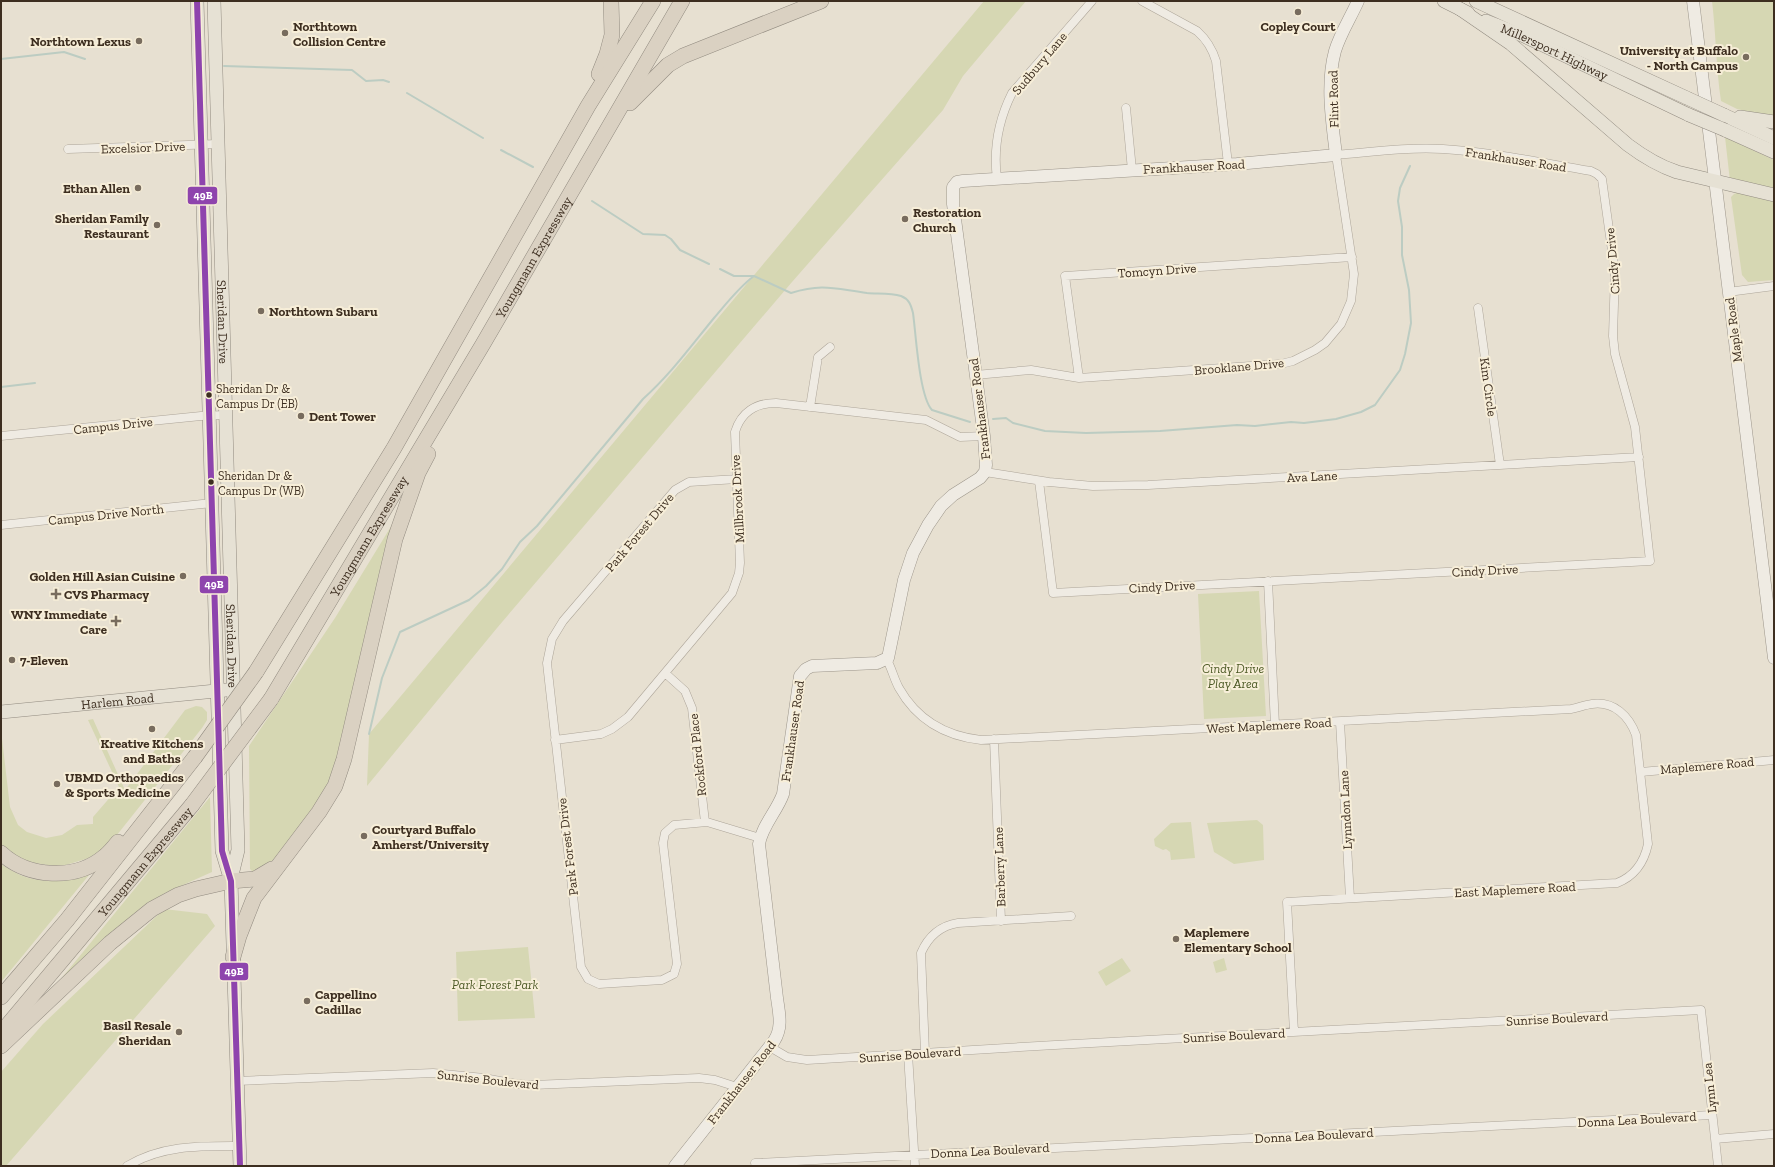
<svg xmlns="http://www.w3.org/2000/svg" width="1775" height="1167" viewBox="0 0 1775 1167" font-family="'Zilla Slab',serif">
<style>
.green{fill:#d6d7b3}
.lines{fill:none;stroke-linecap:round;stroke-linejoin:round}
.stream{stroke:#bcccc2;stroke-width:2}
.street-casing{stroke:#ada599;stroke-width:9}
.secondary-casing{stroke:#9c958a;stroke-width:13}
.primary-casing{stroke:#928b80;stroke-width:14}
.highway-casing{stroke:#928b80;stroke-width:16}
.street{stroke:#efebe3;stroke-width:8}
.secondary{stroke:#efebe3;stroke-width:12}
.primary{stroke:#e6e1d4;stroke-width:13}
.highway{stroke:#dad1c2;stroke-width:15}
.primary-bridge-casing{stroke:#928b80;stroke-width:14;stroke-linecap:butt}
.highway-bridge-casing{stroke:#928b80;stroke-width:16;stroke-linecap:butt}
.primary-bridge{stroke:#e6e1d4;stroke-width:13}
.highway-bridge{stroke:#dad1c2;stroke-width:15}
.bus-1-casing{stroke:#f7eed8;stroke-width:9}
.bus-1{stroke:#8e44ad;stroke-width:6}
.poi-dot{fill:#786c5e;stroke:#f7eed8;stroke-width:1.5}
.bus-dot{fill:#3d2e20;stroke:#f7eed8;stroke-width:1.5}
.labels{text-anchor:middle;stroke-width:4;stroke-linejoin:round;paint-order:stroke}
.bus-label{font-size:12px;fill:#3d2e20;stroke:#f7eed8;text-anchor:start}
.poi-label{font-size:13px;font-weight:bold;fill:#3d2e20;stroke:#f7eed8;text-anchor:start}
.street-label{font-size:13px;fill:#3d2e20;stroke:#f7eed8}
.park-label{font-size:13px;font-style:italic;fill:#4d5a26;stroke:#f7eed8}
.line-badge{stroke:#f7eed8;stroke-width:1.5}
.badge-label{font-size:11px;text-anchor:middle;font-weight:bold;fill:#fff}
</style>
<rect width="100%" height="100%" fill="#e7e0d1"/>
<!-- green -->
<path class="green" d="M984,1H1026L963,76L943,110L792,282L497,628L367,786L369,734Z
M1712,1H1774V118L1737,109L1721,101C1716,68 1716,34 1712,1Z
M1725,137L1774,160V191L1730,181Z
M1739,192L1774,200V280L1748,282L1742,275L1731,197L1734,194Z
M398,515L337,769L316,804L265,871L255,874L250,869L249,746L335,618Z
M1259,591L1266,716L1204,719L1198,594Z
M196,706L202,707L207,712V720L202,728L109,845L89,858L59,867L24,861L1,845V730L10,807L18,825L27,832L46,838L62,835L77,825L93,824V817L119,787L88,720L93,719L125,790L185,710Z
M210,797L212,872L165,893L140,909L47,996Z
M1257,820L1263,825L1264,860L1234,864L1214,852L1207,823Z
M1191,822L1195,858L1171,860L1170,852L1166,849L1163,850L1155,846L1154,839L1171,823Z
M1,864C36,888 57,882 94,869L1,982Z
M164,909L207,914L215,926L6,1166H1V1072L43,1024Z
M528,947L535,1018L458,1021L456,952Z
M1122,958L1131,971L1106,986L1098,972Z
M1224,958L1227,970L1216,973L1213,962Z"/>
<g class="lines">
<!-- stream -->
<path class="stream" d="M1,59L64,52L85,59
M224,66L352,70L366,81L383,80L389,82
M407,93L483,138
M501,150L533,167
M592,201L643,234L665,235L671,239L680,250L709,264
M720,269L734,276H754L791,293C823,283 835,289 867,293C877,294 890,293 901,296C909,299 911,305 913,313C916,334 919,396 932,410L970,422
M1,387L35,383
M993,419L1006,418L1013,423L1045,431L1086,433L1160,431L1237,425L1255,426L1291,422L1304,423L1336,419L1361,412L1375,405L1400,370L1405,354L1411,323L1409,290L1402,255V227L1398,201L1400,188L1410,166
M369,734L382,678L400,632L469,600L486,586L502,569L520,542L537,526L643,399C670,375 691,346 714,318C726,304 739,287 754,276"/>
<!-- street casing -->
<g class="street-casing">
<path id="street" d="M1142,1L1197,31C1207,40 1212,48 1216,61L1228,164
M1126,108L1132,170
M68,149L218,144
M997,179C993,148 998,121 1012,93L1092,1
M1728,292L1774,286
M1478,308L1500,465
M975,375L1031,370L1079,378L1281,364L1293,361L1315,350L1325,343L1341,324L1351,301L1354,274L1336,155C1372,152 1407,147 1443,149C1493,152 1542,163 1591,171L1597,174L1602,179L1615,272L1613,336L1615,354L1635,427L1650,561L1053,593L1039,481
M1079,378L1065,276L1352,257
M810,407L818,357L830,347
M1,436L201,416L225,415
M985,472L1049,482L1093,486L1148,485L1639,457
M737,479L689,482L675,490L563,621L552,639L547,663L581,967L588,979L599,984L662,980L674,974L677,964L663,843L665,833L674,825L707,822L760,838
M1,525L212,503
M1268,581L1275,725
M887,660C892,669 894,679 899,688C917,720 945,736 981,740L1571,709C1578,708 1584,705 1592,704C1614,701 1629,716 1636,735L1648,844C1644,863 1635,876 1617,883L1287,902L1294,1032
M665,673L685,691L692,708L705,822
M1340,722L1350,898
M994,739L1001,921
M555,740L601,734L612,729L628,717L732,593L739,573L740,563L735,432C741,412 756,403 776,403L926,420L960,437L984,436
M1641,772L1774,760
M770,1047L787,1057L807,1060L1055,1045L1701,1010L1718,1166
M925,1053L921,953C928,937 939,926 958,923L1071,916
M908,1054L915,1166
M237,1081L433,1073L484,1078L517,1084L533,1085L699,1078L715,1080L737,1087
M1715,1139L1774,1134
M755,1163L1712,1115
M127,1166C162,1145 199,1146 239,1146"/>
</g>
<!-- secondary casing -->
<g class="secondary-casing">
<path id="secondary" d="M1693,1L1774,658
M675,1166L774,1041C783,1027 779,1013 777,998L759,844C762,826 777,811 783,794L800,676L806,669L812,666L877,663L888,658L904,580L913,553L928,525L941,506L953,495L980,478L985,472L986,465L984,436L953,204V187L957,182L963,181L1237,164L1336,155C1332,121 1326,84 1335,51C1340,34 1351,17 1358,1"/>
</g>
<!-- primary casing -->
<g class="primary-casing">
<g id="primary">
<path d="M197,1L222,851L231,881L240,1166"/>
<path id="s1" d="M214,1L238,850L231,879"/>
<path d="M1444,1L1468,13"/>
<path d="M1476,1L1687,98"/>
<path d="M1460,9L1511,44L1628,145C1644,157 1659,166 1677,172L1774,195"/>
<path id="s2" d="M1486,21L1524,36L1689,115"/>
<path d="M1724,115L1774,138"/>
<path d="M1740,117L1774,122"/>
<path d="M1725,130L1774,152"/>
<path id="s3" d="M1,712L226,690"/>
</g>
</g>
<!-- highway casing -->
<g class="highway-casing">
<g id="highway">
<path d="M599,74L607,54L612,35L611,1"/>
<path d="M630,103L668,65L683,56L821,1"/>
<path d="M256,672L394,448L588,106L653,1"/>
<path id="s4" d="M271,699L483,344L682,1"/>
<path d="M1,853C28,878 76,881 105,856C110,852 114,847 118,842"/>
<path d="M233,957L239,936L254,898L319,812L335,786L344,759L395,539L418,473L428,454"/>
<path d="M1,997L67,920L195,757"/>
<path id="s5" d="M1,1033L192,805"/>
<path d="M1,1046L110,943L152,909L178,895L196,889L231,881L255,879L272,869"/>
</g>
</g>
<!-- street -->
<use href="#street" class="street"/>
<!-- secondary -->
<use href="#secondary" class="secondary"/>
<!-- primary -->
<use href="#primary" class="primary"/>
<!-- highway -->
<use href="#highway" class="highway"/>
<!-- primary-bridge casing -->
<g class="primary-bridge-casing">
<path id="primary-bridge" d="M1687,98L1724,115
M1689,115L1725,130"/>
</g>
<!-- highway-bridge casing -->
<g class="highway-bridge-casing">
<path id="highway-bridge" d="M195,757L256,672
M192,805L271,699"/>
</g>
<!-- primary-bridge -->
<use href="#primary-bridge" class="primary-bridge"/>
<!-- highway-bridge -->
<use href="#highway-bridge" class="highway-bridge"/>
<!-- bus-1 casing -->
<g class="bus-1-casing">
<path id="bus-1" d="M197,1L222,851L231,881L240,1166"/>
</g>
<!-- bus-1 -->
<use href="#bus-1" class="bus-1"/>
</g>
<!-- markers -->
<g class="poi-dot">
<circle cx="1298" cy="12" r="4"/>
<circle cx="285" cy="33" r="4"/>
<circle cx="139" cy="41" r="4"/>
<circle cx="1746" cy="57" r="4"/>
<circle cx="138" cy="188" r="4"/>
<circle cx="905" cy="219" r="4"/>
<circle cx="157" cy="225" r="4"/>
<circle cx="261" cy="311" r="4"/>
<circle cx="301" cy="416" r="4"/>
<circle cx="183" cy="576" r="4"/>
<path d="M54 588h4v4h4v4h-4v4h-4v-4h-4v-4h4z"/>
<path d="M114 615h4v4h4v4h-4v4h-4v-4h-4v-4h4z"/>
<circle cx="12" cy="660" r="4"/>
<circle cx="152" cy="729" r="4"/>
<circle cx="57" cy="784" r="4"/>
<circle cx="364" cy="836" r="4"/>
<circle cx="1176" cy="939" r="4"/>
<circle cx="307" cy="1001" r="4"/>
<circle cx="179" cy="1032" r="4"/>
</g>
<g class="bus-dot">
<circle cx="209" cy="395" r="3.5"/>
<circle cx="211" cy="482" r="3.5"/>
</g>
<g class="labels">
<!-- bus labels -->
<g class="bus-label">
<text x="216" y="393">Sheridan Dr &amp;<tspan x="216" dy="15">Campus Dr (EB)</tspan></text>
<text x="218" y="480">Sheridan Dr &amp;<tspan x="218" dy="15">Campus Dr (WB)</tspan></text>
</g>
<!-- poi labels -->
<g class="poi-label">
<text x="293" y="31">Northtown<tspan x="293" dy="15">Collision Centre</tspan></text>
<text x="1298" y="31" text-anchor="middle">Copley Court</text>
<text x="131" y="46" text-anchor="end">Northtown Lexus</text>
<text x="1738" y="55" text-anchor="end">University at Buffalo<tspan x="1738" dy="15">- North Campus</tspan></text>
<text x="130" y="193" text-anchor="end">Ethan Allen</text>
<text x="913" y="217">Restoration<tspan x="913" dy="15">Church</tspan></text>
<text x="149" y="223" text-anchor="end">Sheridan Family<tspan x="149" dy="15">Restaurant</tspan></text>
<text x="269" y="316">Northtown Subaru</text>
<text x="309" y="421">Dent Tower</text>
<text x="175" y="581" text-anchor="end">Golden Hill Asian Cuisine</text>
<text x="64" y="599">CVS Pharmacy</text>
<text x="107" y="619" text-anchor="end">WNY Immediate<tspan x="107" dy="15">Care</tspan></text>
<text x="20" y="665">7-Eleven</text>
<text x="152" y="748" text-anchor="middle">Kreative Kitchens<tspan x="152" dy="15">and Baths</tspan></text>
<text x="65" y="782">UBMD Orthopaedics<tspan x="65" dy="15">&amp; Sports Medicine</tspan></text>
<text x="372" y="834">Courtyard Buffalo<tspan x="372" dy="15">Amherst/University</tspan></text>
<text x="1184" y="937">Maplemere<tspan x="1184" dy="15">Elementary School</tspan></text>
<text x="315" y="999">Cappellino<tspan x="315" dy="15">Cadillac</tspan></text>
<text x="171" y="1030" text-anchor="end">Basil Resale<tspan x="171" dy="15">Sheridan</tspan></text>
</g>
<!-- street labels -->
<g class="street-label">
<text dy="5" stroke="none"><textPath href="#s2" startOffset="75">Millersport Highway</textPath></text>
<text transform="translate(1039 63) rotate(-50)" y="5">Sudbury Lane</text>
<text transform="translate(1333 99) rotate(-91)" y="5">Flint Road</text>
<text transform="translate(143 147) rotate(-2)" y="5">Excelsior Drive</text>
<text transform="translate(1516 159) rotate(9)" y="5">Frankhauser Road</text>
<text transform="translate(1194 166) rotate(-3)" y="5">Frankhauser Road</text>
<text dy="5" stroke="none"><textPath href="#s4" startOffset="514">Youngmann Expressway</textPath></text>
<text transform="translate(1612 261) rotate(-95)" y="5">Cindy Drive</text>
<text transform="translate(1157 270) rotate(-4)" y="5">Tomcyn Drive</text>
<text dy="5" stroke="none"><textPath href="#s1" startOffset="321">Sheridan Drive</textPath></text>
<text transform="translate(1733 330) rotate(-97)" y="5">Maple Road</text>
<text transform="translate(1239 366) rotate(-5)" y="5">Brooklane Drive</text>
<text transform="translate(1489 387) rotate(82)" y="5">Kim Circle</text>
<text transform="translate(979 409) rotate(-97)" y="5">Frankhauser Road</text>
<text transform="translate(113 425) rotate(-6)" y="5">Campus Drive</text>
<text transform="translate(1312 476) rotate(-3)" y="5">Ava Lane</text>
<text transform="translate(737 499) rotate(-93)" y="5">Millbrook Drive</text>
<text transform="translate(106 514) rotate(-6)" y="5">Campus Drive North</text>
<text transform="translate(639 532) rotate(-50)" y="5">Park Forest Drive</text>
<text dy="5" stroke="none"><textPath href="#s4" startOffset="190">Youngmann Expressway</textPath></text>
<text transform="translate(1485 570) rotate(-3)" y="5">Cindy Drive</text>
<text transform="translate(1162 586) rotate(-3)" y="5">Cindy Drive</text>
<text dy="5" stroke="none"><textPath href="#s1" startOffset="645">Sheridan Drive</textPath></text>
<text dy="5" stroke="none"><textPath href="#s3" startOffset="117">Harlem Road</textPath></text>
<text transform="translate(1269 725) rotate(-3)" y="5">West Maplemere Road</text>
<text transform="translate(792 731) rotate(-82)" y="5">Frankhauser Road</text>
<text transform="translate(697 755) rotate(-96)" y="5">Rockford Place</text>
<text transform="translate(1707 765) rotate(-5)" y="5">Maplemere Road</text>
<text transform="translate(1345 810) rotate(-93)" y="5">Lynndon Lane</text>
<text transform="translate(567 847) rotate(-97)" y="5">Park Forest Drive</text>
<text dy="5" stroke="none"><textPath href="#s5" startOffset="224">Youngmann Expressway</textPath></text>
<text transform="translate(999 867) rotate(-92)" y="5">Barberry Lane</text>
<text transform="translate(1515 889) rotate(-3)" y="5">East Maplemere Road</text>
<text transform="translate(1557 1018) rotate(-3)" y="5">Sunrise Boulevard</text>
<text transform="translate(1234 1035) rotate(-3)" y="5">Sunrise Boulevard</text>
<text transform="translate(910 1054) rotate(-4)" y="5">Sunrise Boulevard</text>
<text transform="translate(488 1079) rotate(6)" y="5">Sunrise Boulevard</text>
<text transform="translate(741 1082) rotate(-52)" y="5">Frankhauser Road</text>
<text transform="translate(1709 1088) rotate(-96)" y="5">Lynn Lea</text>
<text transform="translate(1637 1119) rotate(-3)" y="5">Donna Lea Boulevard</text>
<text transform="translate(1314 1135) rotate(-3)" y="5">Donna Lea Boulevard</text>
<text transform="translate(990 1150) rotate(-3)" y="5">Donna Lea Boulevard</text>
</g>
<!-- park labels -->
<g class="park-label">
<text x="1233" y="673">Cindy Drive<tspan x="1233" dy="15">Play Area</tspan></text>
<text x="495" y="989">Park Forest Park</text>
</g>
</g>
<g class="line-badge">
<rect x="187" y="186" width="31" height="19" rx="4" fill="#8e44ad"/>
<rect x="199" y="575" width="30" height="19" rx="4" fill="#8e44ad"/>
<rect x="219" y="962" width="30" height="19" rx="4" fill="#8e44ad"/>
</g>
<g class="badge-label">
<text x="203" y="199">49B</text>
<text x="214" y="588">49B</text>
<text x="234" y="975">49B</text>
</g>
<!-- border -->
<rect width="1775" height="1167" fill="none" stroke="#3d2e20" stroke-width="4"/>
</svg>
